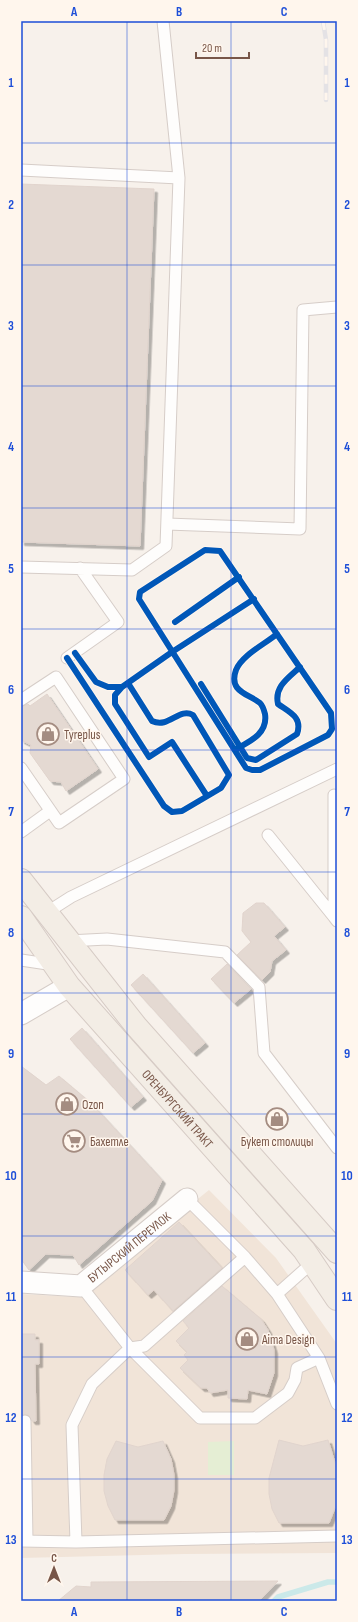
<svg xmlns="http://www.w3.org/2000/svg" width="358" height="1622" viewBox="0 0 358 1622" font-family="'Sofia Sans Condensed',sans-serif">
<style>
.residential{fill:#f1e4d8}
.green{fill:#e5eed4}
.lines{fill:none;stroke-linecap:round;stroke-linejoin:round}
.stream{stroke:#cbe9e9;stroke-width:5.5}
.building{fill:#e4d9d2;stroke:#e1d4cd;filter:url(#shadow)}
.service-casing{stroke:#d6cdc8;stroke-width:13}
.minor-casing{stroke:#d6cdc8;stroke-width:23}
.primary-casing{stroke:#d6cbc5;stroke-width:24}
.service{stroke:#fefdfc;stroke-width:11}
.minor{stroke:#fefdfc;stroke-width:21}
.primary{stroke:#f3ede5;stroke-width:22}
.rail-casing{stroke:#e4e2e5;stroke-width:4.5}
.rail{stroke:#fff6ed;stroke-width:3;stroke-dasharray:9;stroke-linecap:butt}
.cycleway-casing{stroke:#fff6ed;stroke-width:8}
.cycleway{stroke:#0057b8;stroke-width:6}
.grid{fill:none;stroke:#1d4ed8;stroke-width:1;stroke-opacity:0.55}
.labels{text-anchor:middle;stroke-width:3;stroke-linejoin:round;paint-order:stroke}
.poi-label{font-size:13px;fill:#785648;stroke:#fff6ed;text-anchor:start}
.street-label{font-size:13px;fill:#785648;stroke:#fff6ed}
.neatline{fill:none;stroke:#1d4ed8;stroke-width:1.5}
.grid-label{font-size:13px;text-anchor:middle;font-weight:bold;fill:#1d4ed8}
</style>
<defs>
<filter id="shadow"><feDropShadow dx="3.5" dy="3.5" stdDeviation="0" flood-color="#0004"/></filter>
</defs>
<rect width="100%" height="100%" fill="#f7f1eb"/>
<!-- residential -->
<path class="residential" d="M209,1190L276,1258L337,1344V1553L184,1554L21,1558V1294L76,1297Z"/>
<!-- green -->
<path class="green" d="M234,1441V1475H208V1442Z"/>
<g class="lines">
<!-- stream -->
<path class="stream" d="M274,1601L278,1597L328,1582H337"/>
</g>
<!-- building -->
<path class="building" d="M21,184L154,189L140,546L21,542Z
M47,694L98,769L66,791L61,782L50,781L30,753L31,745L21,740V707L28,704L30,706Z
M256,903H264L285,927L274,936L286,950L272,961L270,972L262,980L237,955L251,942L242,931L243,913Z
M227,964L251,989L234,1003L211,979Z
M143,974L205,1043L193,1053L131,985Z
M82,1028L143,1097L131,1107L70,1039Z
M21,1066L46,1085L59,1076L91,1103L162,1180L152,1201L79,1265L73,1255L46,1254L29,1270L21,1259Z
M179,1222L222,1268L173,1311L154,1290L148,1295L125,1270Z
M222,1286L261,1319L268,1330L274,1350V1373L267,1394L248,1390L247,1399L228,1398V1390L210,1393L207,1388H201L180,1368L188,1360L184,1355L187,1352L176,1341L189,1328L183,1321Z
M21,1334H35V1340H39V1364H35L36,1421H32L28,1415H21Z
M279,1440L303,1446L328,1440L337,1469V1503L329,1523H279L272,1509L269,1494V1478Z
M116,1441L138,1447L163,1441L171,1459L174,1475V1490L171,1506L164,1520H115L108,1506L104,1491V1475L107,1459Z
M278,1581L259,1601H58L76,1586L91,1587V1582Z"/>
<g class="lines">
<!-- service casing -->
<g class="service-casing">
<path id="service" d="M163,21L179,178
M21,170L179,178L166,546L132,570L21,567
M167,524L300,529L303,310L337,307
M67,658L118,622L80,568
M21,700L56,677L124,779L59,823L21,768
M334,795V917L337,921
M21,832L50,811
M268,835L334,917
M46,913L71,897L337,769
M68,941L107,939L225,952L259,987L264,1053L337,1148
M21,960L54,965
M245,1257L144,1346L130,1348L92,1384L72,1425L76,1542L337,1536
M81,1286L130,1348L200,1418H255L288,1393L295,1380L297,1368L319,1358L277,1294L245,1257L187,1199
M277,1294L313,1262
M319,1358L337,1404
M25,1421L27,1541
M21,1541L76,1542"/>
</g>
<!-- minor casing -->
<g class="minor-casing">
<g id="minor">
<path d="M21,1014L69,986"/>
<path id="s1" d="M21,1282L81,1286L187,1199"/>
</g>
</g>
<!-- primary casing -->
<g class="primary-casing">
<g id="primary">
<path d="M21,880L136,1026L337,1252"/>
<path id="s2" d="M21,917L69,986L304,1250L337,1299"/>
</g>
</g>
<!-- service -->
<use href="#service" class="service"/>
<!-- minor -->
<use href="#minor" class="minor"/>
<!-- primary -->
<use href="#primary" class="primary"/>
<!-- rail casing -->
<g class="rail-casing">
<path id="rail" d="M323,21L326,40V100"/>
</g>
<!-- rail -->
<use href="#rail" class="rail"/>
<!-- cycleway casing -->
<g class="cycleway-casing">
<path id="cycleway" d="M205,550L220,551L331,713L332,729L328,735L260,770H252L246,768L139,599L140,592Z
M175,622L239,577
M75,653L96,682L108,687H122L172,652L254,599
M67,658L164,806L172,812L182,811L221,788L229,775L193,715C179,707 169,729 152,721L128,683
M201,684L247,758L256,760L297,734C303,717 289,712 278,704C274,687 288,678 300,667
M122,687L115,695V704L149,757L172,742L207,796
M236,749C251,741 268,733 265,714C264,710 263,706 260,703C249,694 228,692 236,670C242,655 265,644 277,634"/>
</g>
<!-- cycleway -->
<use href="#cycleway" class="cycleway"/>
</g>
<!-- grid -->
<path class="grid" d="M127,21V1601M231,21V1601M21,143H337M21,265H337M21,386H337M21,508H337M21,629H337M21,750H337M21,872H337M21,993H337M21,1114H337M21,1236H337M21,1357H337M21,1479H337"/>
<!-- icons -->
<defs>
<g id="shop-ring" transform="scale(1.15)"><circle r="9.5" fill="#fff6ed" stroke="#a48c81" stroke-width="1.5"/><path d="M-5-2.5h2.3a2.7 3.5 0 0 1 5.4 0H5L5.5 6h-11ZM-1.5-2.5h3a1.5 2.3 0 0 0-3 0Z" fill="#a48c81"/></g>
<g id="supermarket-ring" transform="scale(1.15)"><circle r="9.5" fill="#fff6ed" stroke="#a48c81" stroke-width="1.5"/><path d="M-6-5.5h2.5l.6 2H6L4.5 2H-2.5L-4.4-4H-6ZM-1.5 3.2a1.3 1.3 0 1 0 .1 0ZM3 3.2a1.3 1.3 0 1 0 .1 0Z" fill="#a48c81"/></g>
</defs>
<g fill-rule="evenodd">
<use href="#shop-ring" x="48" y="734"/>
<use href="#shop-ring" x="67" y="1104"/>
<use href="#shop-ring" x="277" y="1119"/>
<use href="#supermarket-ring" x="74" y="1141"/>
<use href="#shop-ring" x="247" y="1339"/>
</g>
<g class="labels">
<!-- poi labels -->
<g class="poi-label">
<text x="64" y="739">Tyreplus</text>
<text x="82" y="1109">Ozon</text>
<text x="90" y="1146">Бахетле</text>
<text x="277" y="1146" text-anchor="middle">Букет столицы</text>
<text x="262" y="1344">Aima Design</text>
</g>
<!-- street labels -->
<g class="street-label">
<text dy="5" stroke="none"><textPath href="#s2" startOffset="248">ОРЕНБУРГСКИЙ ТРАКТ</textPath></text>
<text dy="5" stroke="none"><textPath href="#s1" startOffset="122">БУТЫРСКИЙ ПЕРЕУЛОК</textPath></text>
</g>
</g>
<!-- border -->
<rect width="358" height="1622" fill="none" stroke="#fff6ed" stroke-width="44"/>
<!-- north arrow -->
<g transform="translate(54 1568)" stroke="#fff6ed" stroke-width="3" paint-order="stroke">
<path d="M0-3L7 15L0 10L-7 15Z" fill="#785648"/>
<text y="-6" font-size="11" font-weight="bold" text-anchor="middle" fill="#785648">С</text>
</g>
<!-- scale -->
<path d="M196 52v6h53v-6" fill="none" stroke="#785648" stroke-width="2"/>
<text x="202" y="52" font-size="12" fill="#785648" stroke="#fff6ed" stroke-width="3" paint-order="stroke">20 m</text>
<rect x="22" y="22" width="314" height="1578" class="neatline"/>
<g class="grid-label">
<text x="74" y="16">A</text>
<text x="179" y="16">B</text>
<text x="284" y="16">C</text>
<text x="11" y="87">1</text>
<text x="347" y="87">1</text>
<text x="11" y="209">2</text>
<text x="347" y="209">2</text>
<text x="11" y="330">3</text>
<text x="347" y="330">3</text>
<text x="11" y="451">4</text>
<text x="347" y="451">4</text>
<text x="11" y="573">5</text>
<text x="347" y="573">5</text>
<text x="11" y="694">6</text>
<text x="347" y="694">6</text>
<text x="11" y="816">7</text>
<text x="347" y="816">7</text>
<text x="11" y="937">8</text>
<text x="347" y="937">8</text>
<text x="11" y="1058">9</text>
<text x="347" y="1058">9</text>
<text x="11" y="1180">10</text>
<text x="347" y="1180">10</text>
<text x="11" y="1301">11</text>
<text x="347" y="1301">11</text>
<text x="11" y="1422">12</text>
<text x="347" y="1422">12</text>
<text x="11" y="1544">13</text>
<text x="347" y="1544">13</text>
<text x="74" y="1616">A</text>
<text x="179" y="1616">B</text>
<text x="284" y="1616">C</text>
</g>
</svg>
